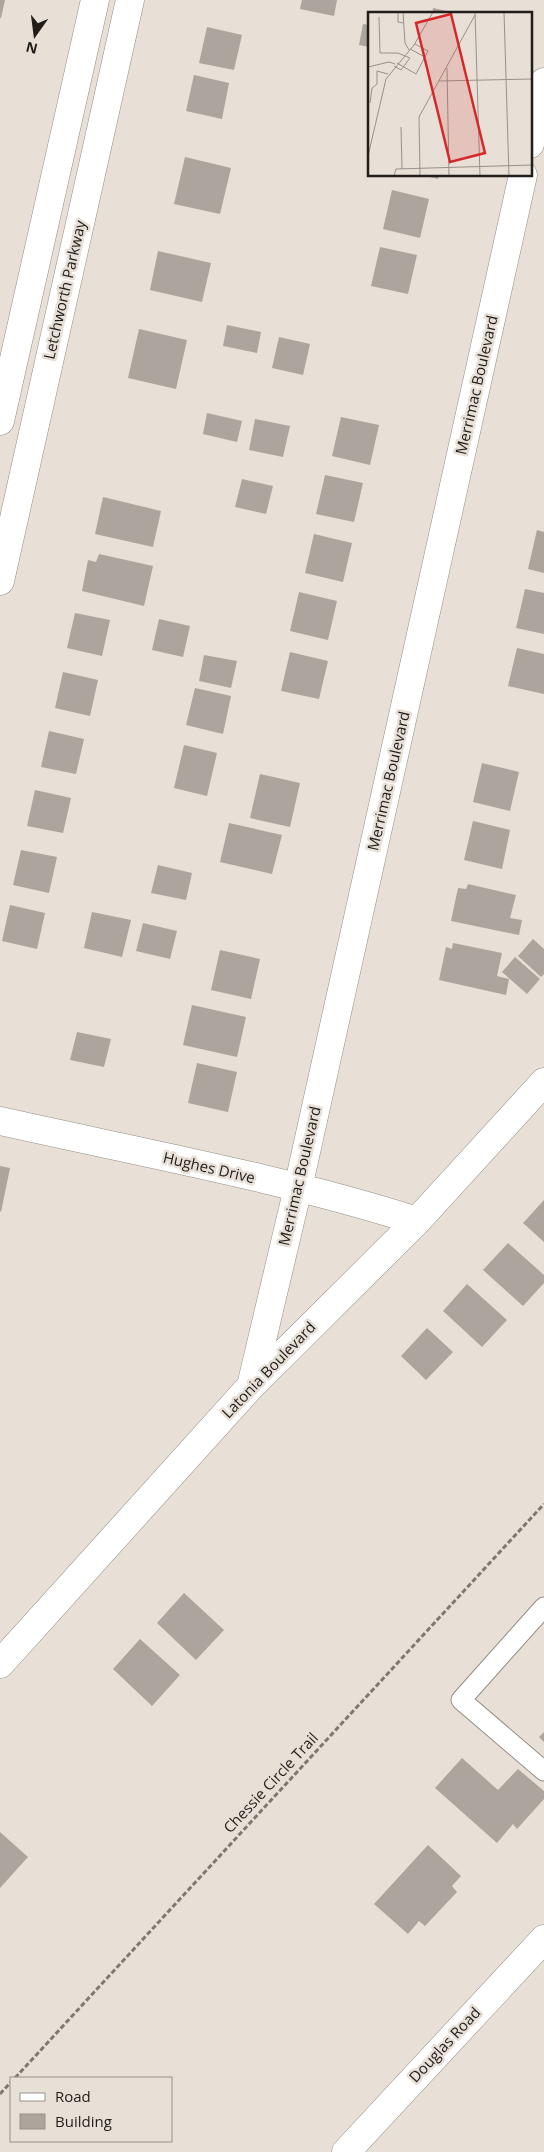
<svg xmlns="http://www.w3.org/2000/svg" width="544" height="2152" viewBox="0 0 544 2152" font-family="'Open Sans',sans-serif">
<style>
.building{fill:#aca59d}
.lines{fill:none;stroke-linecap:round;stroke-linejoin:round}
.service-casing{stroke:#948d85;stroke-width:21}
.minor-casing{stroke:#948d85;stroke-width:29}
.tertiary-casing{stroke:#948d85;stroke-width:29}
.path{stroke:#7e7873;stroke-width:3;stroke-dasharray:5 2.5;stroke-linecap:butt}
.service{stroke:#fff;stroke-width:19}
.minor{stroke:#fff;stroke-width:28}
.tertiary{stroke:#fff;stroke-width:28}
.labels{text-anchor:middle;stroke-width:5;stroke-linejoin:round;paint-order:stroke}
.street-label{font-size:15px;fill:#201d1a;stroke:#e8dfd7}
.inset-road{fill:none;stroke:#98918b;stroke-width:1}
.view{fill:#d62828;fill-opacity:0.15;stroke:#d62828;stroke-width:2.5}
.inset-edge{fill:none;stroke:#201d1a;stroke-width:2.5}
</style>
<rect width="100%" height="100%" fill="#e8dfd7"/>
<!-- building -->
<path class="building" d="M0,0H5L1,18H0Z
M302,0H337L334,16L300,9Z
M433,8L456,13V14H432Z
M363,24L369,25V47L359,45Z
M207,27L242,35L234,70L199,63Z
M194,75L229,83L222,119L186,111Z
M185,157L231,168L220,214L174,204Z
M422,175H439L438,179Z
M392,190L429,199L420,238L383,229Z
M380,247L417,255L408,294L371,286Z
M158,251L211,263L202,302L150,290Z
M227,325L261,332L257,353L223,346Z
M139,329L187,340L176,389L128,378Z
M279,337L310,344L303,375L272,368Z
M207,413L242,421L237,442L203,434Z
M341,417L379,425L370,465L332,456Z
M255,419L290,426L283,457L249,450Z
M325,475L363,483L354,522L316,514Z
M242,479L273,486L266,514L235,507Z
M103,497L161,511L153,547L95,534Z
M537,530L544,532V573L528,569Z
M314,534L352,543L343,582L305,573Z
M99,554L153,566L144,606L82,591L88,560L96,562Z
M525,589L544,593V634L516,628Z
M299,592L337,601L328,640L290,631Z
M75,613L110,620L102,656L67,648Z
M159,619L190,626L183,657L152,650Z
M517,648L544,654V694L508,686Z
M290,652L328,661L319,699L281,691Z
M204,655L237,661L231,688L199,681Z
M63,672L98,680L90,716L55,708Z
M195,688L231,696L223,734L186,725Z
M49,731L84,739L76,774L41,767Z
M184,745L217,753L207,796L174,788Z
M482,763L519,772L510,811L473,802Z
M260,774L300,783L290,827L250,818Z
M35,790L71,798L63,833L27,826Z
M473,821L510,830L502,869L464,860Z
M229,823L282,835L272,874L220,862Z
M21,850L57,857L49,893L13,885Z
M158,865L192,873L186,900L151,893Z
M468,884L516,895L510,918L522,920L519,935L451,921L458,888L466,889Z
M10,905L45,913L37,949L2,941Z
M92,912L131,920L122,957L84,948Z
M143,923L177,931L170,959L136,951Z
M533,939L544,949V974L541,977L518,956Z
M453,943L502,953L497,976L509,979L506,995L439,980L446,947L452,949Z
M220,950L260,959L251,999L211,990Z
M515,957L540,979L527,994L502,972Z
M192,1005L246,1017L237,1057L183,1045Z
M77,1032L111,1039L104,1067L70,1060Z
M197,1063L237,1072L228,1112L188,1103Z
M0,1166L10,1168L1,1212L0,1211Z
M544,1200V1242L523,1223Z
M508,1243L544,1275V1283L523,1306L483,1270Z
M467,1284L507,1320L482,1347L443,1311Z
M427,1328L453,1352L426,1380L401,1356Z
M184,1593L224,1630L196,1660L157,1623Z
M140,1639L180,1675L152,1706L113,1669Z
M544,1732V1742L539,1737Z
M462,1758L498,1790L518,1769L544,1791V1799L517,1829L513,1824L497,1843L435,1788Z
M0,1832L28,1857L0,1888Z
M428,1845L461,1876L452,1886L457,1892L425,1926L419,1921L408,1934L374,1904Z"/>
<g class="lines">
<!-- service casing -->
<g class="service-casing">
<path id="service" d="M544,1607L461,1700L544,1771"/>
</g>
<!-- minor casing -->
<g class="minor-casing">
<path id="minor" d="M530,144L544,82
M0,421L95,0
M0,581L130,0
M0,1121C138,1152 282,1178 417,1221
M251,1386L298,1188L523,175
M0,1664L251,1386L417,1221L544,1082"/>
</g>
<!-- tertiary casing -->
<g class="tertiary-casing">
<path id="tertiary" d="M346,2152L544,1939"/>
</g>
<!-- path -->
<path class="path" d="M15,2078L544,1504
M0,2094L11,2082"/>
<!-- service -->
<use href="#service" class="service"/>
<!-- minor -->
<use href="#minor" class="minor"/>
<!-- tertiary -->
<use href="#tertiary" class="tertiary"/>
</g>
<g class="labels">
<!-- street labels -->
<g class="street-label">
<text transform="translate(65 290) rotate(-77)" y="5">Letchworth Parkway</text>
<text transform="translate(477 385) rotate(-77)" y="5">Merrimac Boulevard</text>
<text transform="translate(389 781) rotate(-77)" y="5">Merrimac Boulevard</text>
<text transform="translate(209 1168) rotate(13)" y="5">Hughes Drive</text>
<text transform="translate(300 1176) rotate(-77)" y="5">Merrimac Boulevard</text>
<text transform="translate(269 1370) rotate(-46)" y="5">Latonia Boulevard</text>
<text transform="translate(271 1783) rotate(-47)" y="5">Chessie Circle Trail</text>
<text transform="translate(445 2045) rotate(-47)" y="5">Douglas Road</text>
</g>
</g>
<!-- overview -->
<g transform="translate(368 12)">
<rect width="164" height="164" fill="#e8dfd7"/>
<path class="inset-road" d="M30,0V10L35,11M35,0L37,31L41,38M107,0L112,164M136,0L141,164M11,5L12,41H30L42,46L33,58L26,54M42,37L57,45M29,51L48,62L60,39L47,32M0,55L21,50L27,52M79,56L81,164M71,69L164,67M2,91L4,76L9,72V59L20,62M33,115L34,157M0,144L18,67L46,33L65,0M26,164L28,157L164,153M52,164L51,105L107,3"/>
<path class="view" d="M83,2L117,141L82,150L48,11Z"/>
<rect width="164" height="164" class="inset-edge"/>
</g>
<!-- legend -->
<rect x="10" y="2077" width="162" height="65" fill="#e8dfd7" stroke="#98918b"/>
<rect x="20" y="2093" width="25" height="8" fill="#ffffff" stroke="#98918b"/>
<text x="55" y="2102" font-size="15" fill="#201d1a">Road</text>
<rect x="20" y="2114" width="25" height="15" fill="#aca59d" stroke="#98918b"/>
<text x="55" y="2127" font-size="15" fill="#201d1a">Building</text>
<!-- north arrow -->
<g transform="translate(35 35) rotate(194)" stroke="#e8dfd7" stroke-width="4" paint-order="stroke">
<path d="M0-4L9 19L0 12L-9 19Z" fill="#201d1a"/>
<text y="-8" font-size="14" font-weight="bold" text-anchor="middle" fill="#201d1a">N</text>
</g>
</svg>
